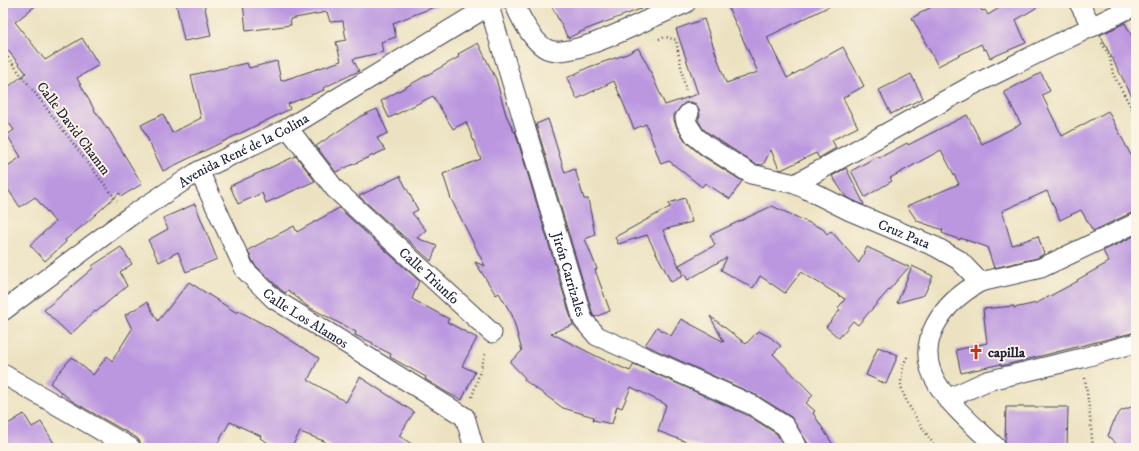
<svg xmlns="http://www.w3.org/2000/svg" width="1139" height="451" viewBox="0 0 1139 451" font-family="'IM FELL DW Pica',serif">
<style>
.building{fill:#bb97e0}
.lines{fill:none;stroke-linecap:round;stroke-linejoin:round}
.minor-casing{stroke:#403f4f;stroke-width:21}
.path{stroke:#403f4f;stroke-width:2.5;stroke-dasharray:1 3;stroke-linecap:butt}
.minor{stroke:#fff;stroke-width:19}
.labels{text-anchor:middle;stroke-width:4;stroke-linejoin:round;paint-order:stroke}
.street-label{font-size:14px;fill:#22223b;stroke:#fcf5e5}
.poi-label{font-size:14px;font-weight:bold;fill:#22223b;stroke:#fcf5e5;text-anchor:start}
</style>
<rect width="100%" height="100%" fill="#fcf5e5"/>
<filter id="ink" filterUnits="userSpaceOnUse"><feTurbulence type="fractalNoise" baseFrequency=".025" numOctaves="2"/><feDisplacementMap in="SourceGraphic" scale="8" xChannelSelector="R" yChannelSelector="G"/><feConvolveMatrix kernelMatrix="1 2 1 2 8 2 1 2 1" color-interpolation-filters="sRGB"/></filter>
<filter id="wash" filterUnits="userSpaceOnUse"><feTurbulence type="fractalNoise" baseFrequency=".012" numOctaves="4" result="noise"/><feDisplacementMap in="SourceGraphic" scale="16" xChannelSelector="R" yChannelSelector="G"/><feGaussianBlur stdDeviation="0.9" result="paint"/><feColorMatrix in="noise" values="0 0 0 0 0 0 0 0 0 0 0 0 0 0 0 0 0 1.4 0 .05"/><feComposite in="paint" operator="in"/></filter>
<g filter="url(#wash)">
<rect width="100%" height="100%" fill="#ece2c1"/>
<g id="blocks">
<!-- building -->
<path class="building" d="M3,3H39L15,22L45,60L82,38L99,65L77,78L96,113H97L107,129L108,128L142,184L122,196L119,193L85,224L65,240L66,242L45,261L30,245L55,222L35,197L20,207L3,182V169L21,157L7,135L14,130L3,115V91L26,73L3,44Z
M176,3H204L211,36L184,41Z
M243,3H442V4L393,23L396,37L381,42L383,52L353,59L359,71L323,88L324,90L288,104L290,109L163,171L141,125L163,114L172,133L201,118L191,75L247,63L249,68L277,61L281,81L341,61L336,42L346,40L343,21L330,22L327,12L290,19L291,25L246,31Z
M550,3H650L651,5L587,29L568,38Z
M726,3H836L767,37L787,78L843,47L864,86L843,98L858,127L832,140L836,148L819,158L816,153L781,170L779,169L771,150L763,165L755,164L714,137L703,129L698,120L700,115L699,109L696,104L691,102L685,103L681,106L674,115V120L677,128L686,142L701,155L742,181L730,199L705,183L702,187L669,161L661,164L646,124L634,129L614,81L577,99L567,78L589,67L627,54L638,48L648,66L665,105L698,94L676,29L704,19L726,83L758,72Z
M938,3H977L982,11L985,10L988,15L1007,3H1044L1016,20L1026,43L990,58L986,49L984,50L981,44L938,66L912,18Z
M1125,23L1136,44V104L1100,35Z
M478,43L496,79L506,115L514,132L515,131L573,325L551,333L600,358L630,371L634,364L747,415L777,434L785,448H702L658,431L666,405L665,404L631,387L622,408L617,406L612,424L593,420L594,417L563,408L524,380L525,378L510,362L522,351L512,315L499,293L496,295L475,262L485,266L451,199L443,174L481,159L466,122L453,129L433,96L389,118L381,101L459,57L458,54Z
M1041,73L1050,91L1042,95L1062,136L1108,111L1136,165V212L1131,213L1093,231L1081,210L1060,220L1047,191L1002,211L1012,245L1038,236L1044,254L1037,258L994,268L987,247L960,238V240L942,233L943,230L917,221L907,206L959,184L941,150L890,178L892,181L865,197L851,171L878,156L879,158L907,143L908,145L967,115L982,144L1021,124L1004,92Z
M911,74L923,98L891,114L879,90Z
M377,109L388,133L377,138L385,150L336,172L316,146L361,116Z
M548,119L565,173L575,169L584,199H588L595,235L585,239L597,269L595,270L610,311L595,317L593,315L536,124Z
M296,156L315,181L266,203L262,193L238,204L230,186Z
M846,168L864,204L863,205L846,197L832,176Z
M400,176L418,210L412,213L426,230L417,238L437,246L431,261L359,196Z
M685,198L692,222L663,230L683,276L671,282L647,235L618,244L615,237L670,207L669,203Z
M195,204L217,259L186,272L178,252L159,262L148,240L168,229L163,218Z
M772,206L823,229L827,234L831,231L859,263L867,247L909,267L858,325L853,321L839,338L826,327L840,310L838,308L845,299L801,272L785,293L760,276L753,288L721,270L727,257L688,280L679,265L715,245L710,235Z
M339,208L419,281L412,299L449,319L447,322L477,338L462,366L475,372L462,400L448,393L425,379L426,377L390,357L391,354L373,345V343L355,335L356,332L307,306L288,290L285,293L281,290L254,264L248,250L294,226L297,232Z
M1136,235V332L1001,366V364L961,373L956,350L987,343L983,309L1014,306V308L1037,303L1078,281L1077,280L1109,262L1103,251Z
M121,247L132,264L120,272L127,286L96,312L95,311L70,335L44,310L93,268L92,266Z
M912,266L933,276L924,295L897,303Z
M189,282L237,313L239,311L276,331L319,358L308,380L346,402L360,377L414,412L399,436L418,448H333L324,441L300,432L291,448H277L260,438L261,436L230,422L215,448H145L141,446L140,442L137,438L72,401L50,383L72,357L93,375L107,356L112,361L132,329L125,315L147,302L158,321Z
M710,316L746,344L758,331L770,337L781,346L773,354L813,395L806,403L815,411L813,413L835,448H809L807,442L791,417L758,396L645,345L657,327L671,336L681,319L724,342Z
M878,347L898,355L886,384L866,375Z
M1136,405V448H1121L1108,436L1115,418L1121,411Z
M1006,407H1068L1067,448H1008L1005,441Z
M24,414L32,427L41,422L57,448H3V427Z"/>
</g>
</g>
<g filter="url(#ink)">
<use href="#blocks" fill-opacity="0" stroke="#403f4f" stroke-width="1"/>
<g class="lines">
<!-- minor casing -->
<g class="minor-casing">
<g id="minor">
<path d="M514,3C520,17 532,40 545,48C567,62 638,23 661,14C669,10 678,7 686,3"/>
<path d="M1079,3L1092,27"/>
<path id="s1" d="M489,6L583,320L597,336L752,405L785,426L798,448"/>
<path id="s2" d="M689,113L685,118L686,122L695,136L707,146L751,174L795,184L806,189L850,211L936,247L959,260L980,282L1041,268L1136,223"/>
<path id="s3" d="M288,128L335,189L492,333"/>
<path id="s4" d="M199,171L245,270L274,299L465,417L474,448"/>
<path d="M795,184L971,86L1136,5"/>
<path d="M980,282C943,303 911,343 938,385C953,409 977,428 997,448"/>
<path id="s5" d="M3,311L129,217L199,171L288,128L494,3"/>
<path d="M3,374L131,448"/>
<path d="M947,399L987,381L1082,358L1136,343"/>
</g>
</g>
<!-- path -->
<path class="path" d="M659,39L666,37L676,40L686,93
M1102,43L1110,58L1113,74L1136,116
M3,51L117,201
M907,357C903,364 901,376 901,384C902,400 927,434 936,448
M1085,378L1089,407L1093,448
M472,397L486,352"/>
<!-- minor -->
<use href="#minor" class="minor"/>
</g>
</g>
<!-- icons -->
<defs>
<g id="church-bare" transform="scale(1.2)"><path d="M-1.2-6h2.4v3.5h3.3v2.4h-3.3V6h-2.4V-.1h-3.3v-2.4h3.3Z" fill="#c8321e" stroke="#fcf5e5" stroke-width="2.5" paint-order="stroke"/></g>
</defs>
<g fill-rule="evenodd">
<use href="#church-bare" x="976" y="352"/>
</g>
<g class="labels">
<!-- street labels -->
<g class="street-label">
<text transform="translate(74 128) rotate(53)" y="5">Calle David Chamm</text>
<text dy="5" stroke="none"><textPath href="#s5" startOffset="290">Avenida René de la Colina</textPath></text>
<text dy="5" stroke="none"><textPath href="#s2" startOffset="260">Cruz Pata</textPath></text>
<text dy="5" stroke="none"><textPath href="#s1" startOffset="280">Jirón Carrizales</textPath></text>
<text dy="5" stroke="none"><textPath href="#s3" startOffset="205">Calle Triunfo</textPath></text>
<text dy="5" stroke="none"><textPath href="#s4" startOffset="187">Calle Los Alamos</textPath></text>
</g>
<!-- poi labels -->
<g class="poi-label">
<text x="988" y="357">capilla</text>
</g>
</g>
<!-- margin -->
<rect width="1139" height="451" fill="none" stroke="#fcf5e5" stroke-width="16"/>
</svg>
